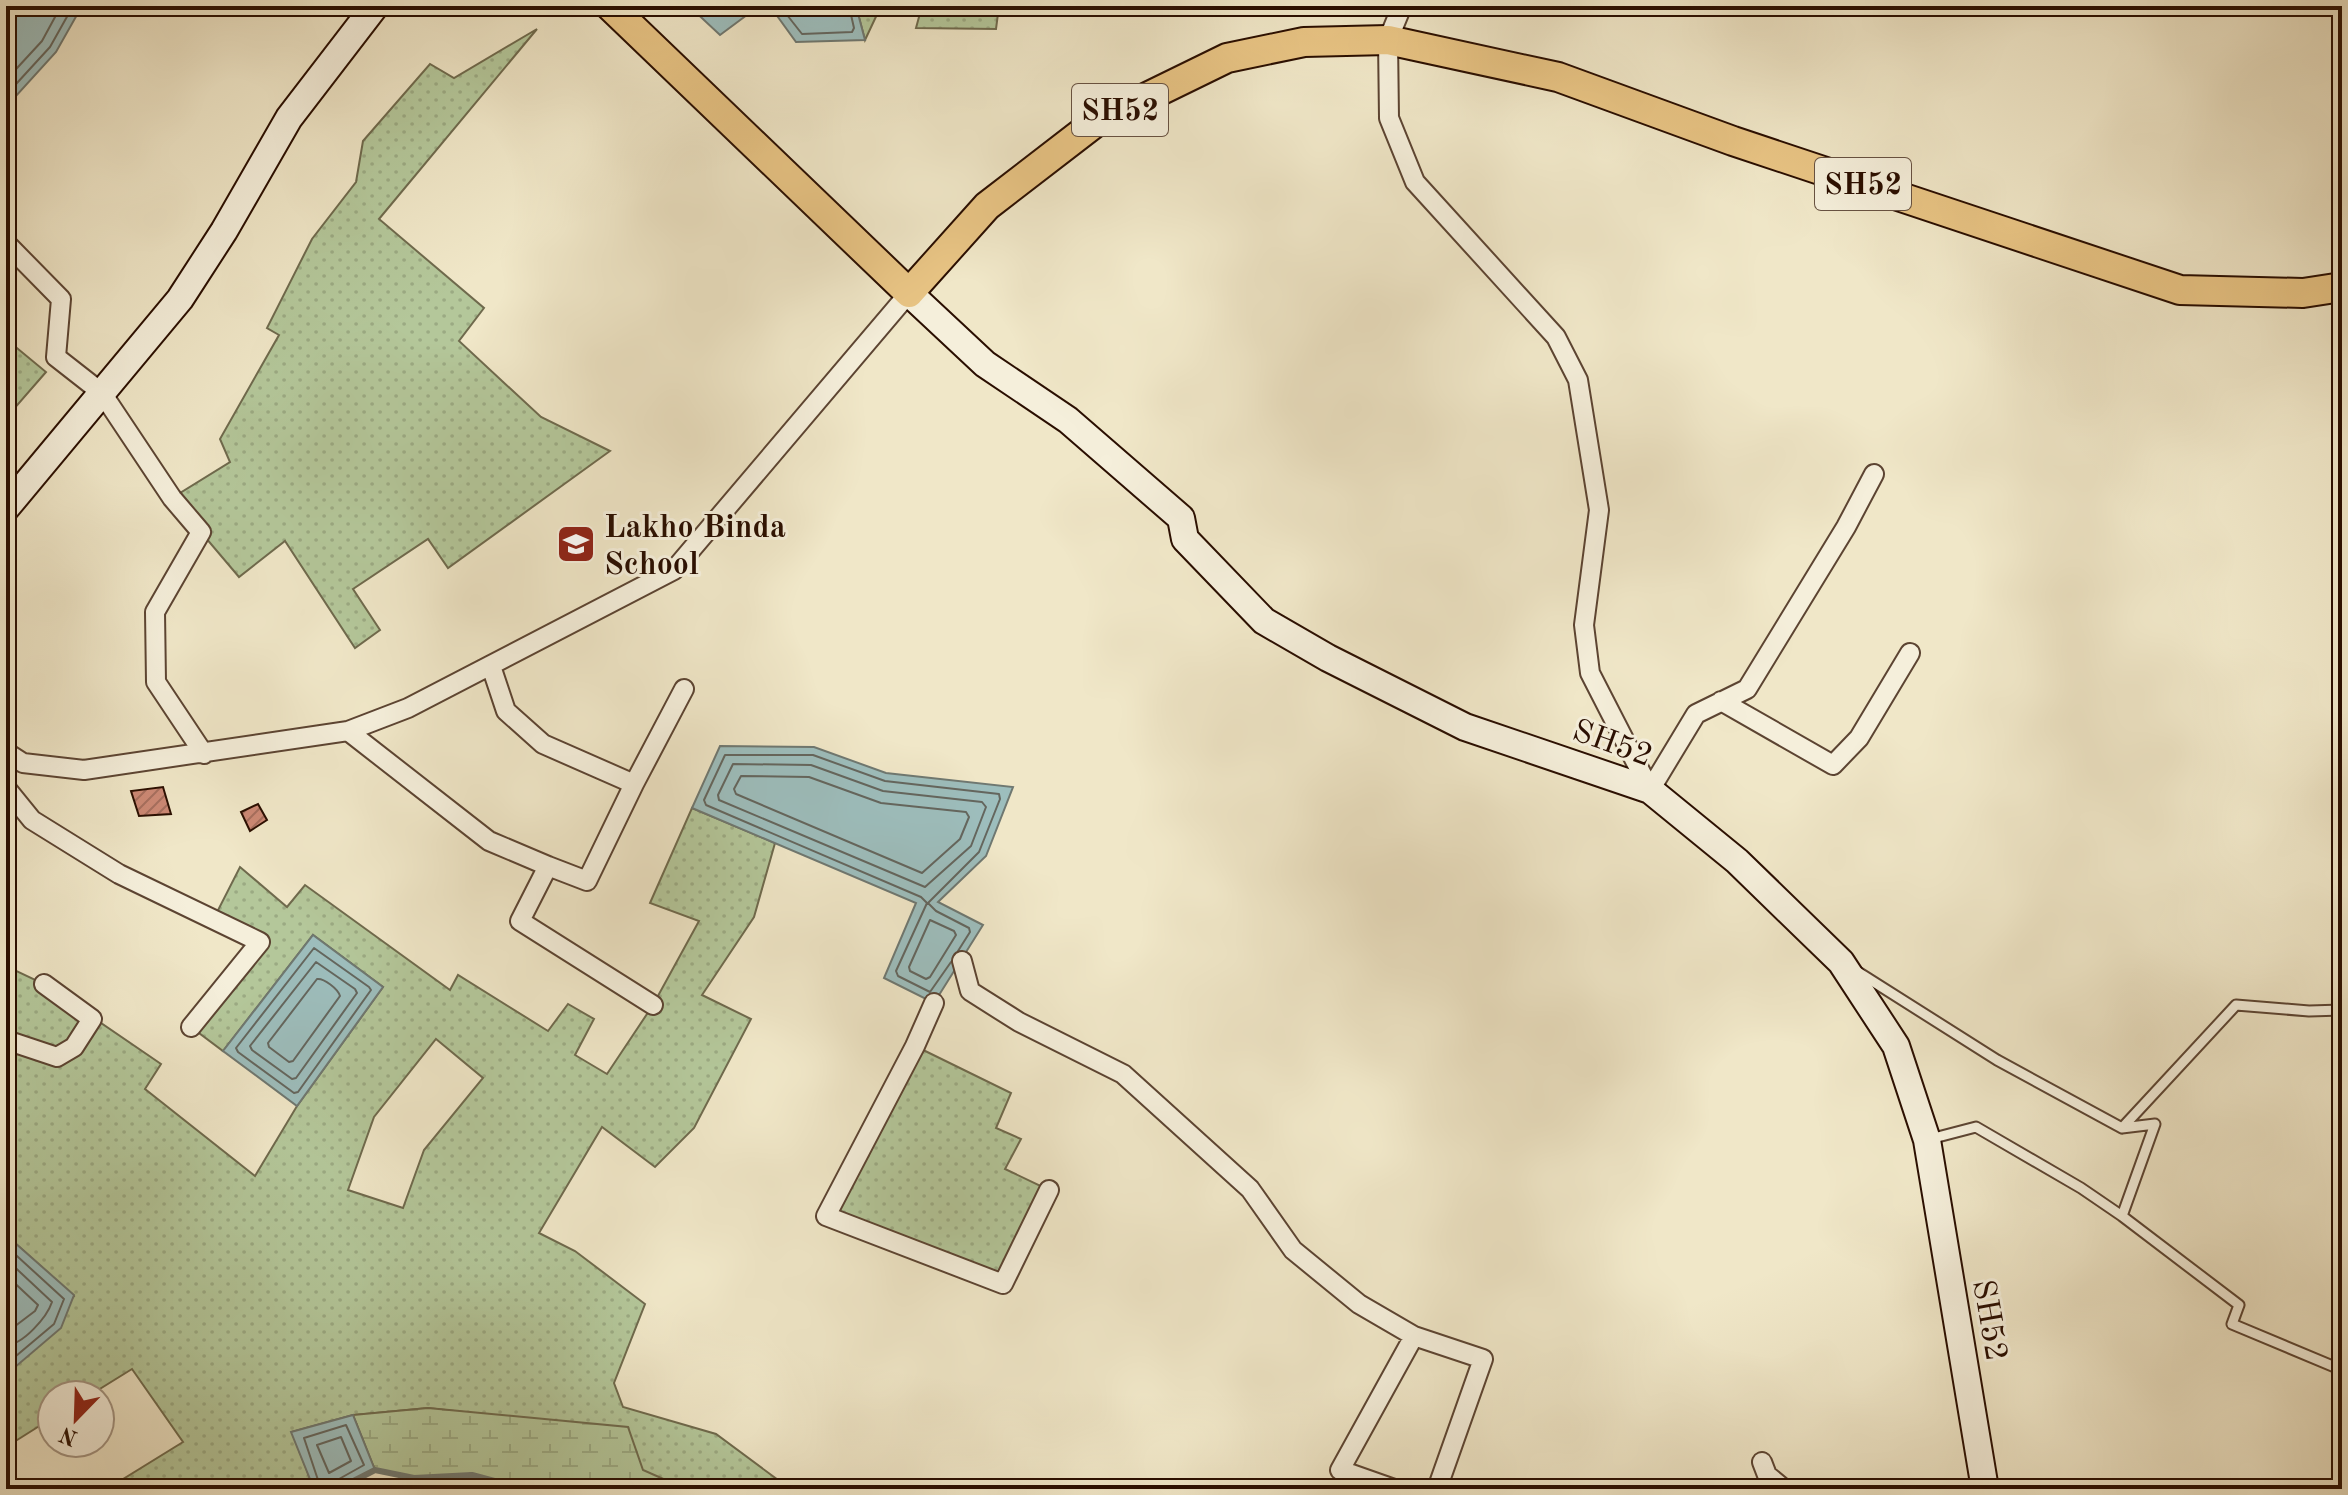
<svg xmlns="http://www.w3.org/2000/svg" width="2348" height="1495" viewBox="0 0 2348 1495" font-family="'Old Standard TT',serif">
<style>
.grass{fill:url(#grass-dots);stroke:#6f6a4d;stroke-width:2;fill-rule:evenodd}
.wetland{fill:url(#wetland-marsh);stroke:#6f6a4d;stroke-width:2}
.water{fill:#9dbebd;stroke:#6f7871;stroke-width:2}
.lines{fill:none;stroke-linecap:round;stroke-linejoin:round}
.shore{stroke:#64665e;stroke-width:2}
.stream{stroke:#6f7871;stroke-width:6}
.building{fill:url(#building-hatch);stroke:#2a0e00;stroke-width:2}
.lane-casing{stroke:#5c4432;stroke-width:13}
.street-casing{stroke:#5c4432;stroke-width:22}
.secondary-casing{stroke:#2a0e00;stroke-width:30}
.primary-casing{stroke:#2a0e00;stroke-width:32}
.lane{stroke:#f5efdb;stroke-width:9}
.street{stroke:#f5efdb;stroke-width:18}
.secondary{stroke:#f5efdb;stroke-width:26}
.primary{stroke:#e8c484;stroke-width:28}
.labels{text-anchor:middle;stroke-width:6;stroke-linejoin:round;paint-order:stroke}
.shield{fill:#f5efdb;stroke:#675242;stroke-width:2}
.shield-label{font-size:30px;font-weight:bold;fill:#2a0e00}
.poi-label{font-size:32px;font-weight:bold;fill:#2a0e00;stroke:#f5efdb;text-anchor:start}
.street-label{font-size:32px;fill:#2a0e00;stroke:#f5efdb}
</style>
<defs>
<pattern id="grass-dots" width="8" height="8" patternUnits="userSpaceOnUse" patternTransform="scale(2)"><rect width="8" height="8" fill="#b4c79a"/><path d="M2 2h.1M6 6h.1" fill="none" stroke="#9baa83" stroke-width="1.8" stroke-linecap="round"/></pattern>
<pattern id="wetland-marsh" width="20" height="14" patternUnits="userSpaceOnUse" patternTransform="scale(2)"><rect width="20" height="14" fill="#b4c79a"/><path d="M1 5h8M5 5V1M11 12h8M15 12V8" fill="none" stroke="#9baa83"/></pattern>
<pattern id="building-hatch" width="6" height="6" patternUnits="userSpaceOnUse" patternTransform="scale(2)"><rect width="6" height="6" fill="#cc8874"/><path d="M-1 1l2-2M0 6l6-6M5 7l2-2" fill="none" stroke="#a66e5d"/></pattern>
</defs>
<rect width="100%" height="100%" fill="#f0e7c8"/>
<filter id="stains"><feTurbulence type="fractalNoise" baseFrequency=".0025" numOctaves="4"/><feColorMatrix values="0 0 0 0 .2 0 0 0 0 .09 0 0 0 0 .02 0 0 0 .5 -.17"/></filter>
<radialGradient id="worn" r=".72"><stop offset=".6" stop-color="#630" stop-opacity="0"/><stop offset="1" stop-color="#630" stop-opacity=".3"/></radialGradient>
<!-- grass -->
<path class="grass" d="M856,6H881L865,40Z
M922,6H999L996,29L916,28Z
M537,29L379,219L484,308L459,341L541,417L610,451L448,568L428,539L353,589L380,630L355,648L285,541L239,577L172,498L230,462L220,439L279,335L267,328L312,239L356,182L363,141L430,64L454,78Z
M6,339L46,372L13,410L6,405Z
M692,808L775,843L754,917L702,995L751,1019L694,1128L655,1167L602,1127L539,1233L575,1251L645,1304L614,1383L623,1407L716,1434L778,1480L783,1489H686L508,1417L428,1408L353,1415L292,1432L314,1489H107L183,1442L132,1369L90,1395H52V1418L6,1447V1361L14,1368L74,1296L6,1235V966L44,984L161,1064L145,1089L255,1176L297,1106L383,987L313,935L223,1051L191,1027L260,942L213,920L240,867L287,907L305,885L450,990L458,975L548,1031L568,1004L594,1019L575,1055L607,1074L653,1005L699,921L650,903ZM436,1039L483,1078L424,1150L403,1208L348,1190L374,1117Z
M915,1046L1011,1093L996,1128L1021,1139L1005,1169L1049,1190L1003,1284L826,1216Z"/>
<!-- wetland -->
<path class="wetland" d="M428,1408L628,1427L643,1470L686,1489H525L472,1475L414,1478L375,1470L353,1415Z"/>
<!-- water -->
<path class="water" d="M6,6H82L56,52L6,107Z
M689,6H759L720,35Z
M770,6H856L865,40L796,42Z
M720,746L814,747L886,773L1013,787L986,856L938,902L983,925L934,1003L884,978L916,903L692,808Z
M313,935L383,987L297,1106L223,1051Z
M6,1235L74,1295L61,1328L14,1368L6,1361Z
M353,1415L375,1470L338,1489H314L291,1432Z"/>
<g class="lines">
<!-- shore -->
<path class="shore" d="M780,6L802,34L852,32L854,28L849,6
M6,80L42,41L61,6
M6,95L50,47L73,6
M733,764L811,765L883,791L982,802L986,807L971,846L925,887L719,800L718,795Z
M741,776L809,777L881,803L966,812L969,817L960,839L922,873L736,794L734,789Z
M930,920L954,931L956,935L930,977L926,979L910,971L909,967Z
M314,948L369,987L371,990L298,1092L294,1093L238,1052L236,1048Z
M316,962L355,989L357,993L296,1078L292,1079L252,1050L250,1046Z
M951,962L930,992L898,976L896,971L927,903L921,897L706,805L704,800L725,755H813L885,781L999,794L1000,799L979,852L928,903L936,911L969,928L970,932L958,951
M317,979C324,978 338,989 340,996L293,1061L289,1062L269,1047L268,1043Z
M6,1246L64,1299L54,1324L16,1356L6,1355
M6,1259L52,1302C47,1317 23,1345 6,1345
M6,1275L38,1305L35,1311L6,1333
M341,1437L351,1461L329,1473L317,1445Z
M321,1489L304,1438L346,1425L364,1465L339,1479L336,1489"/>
<!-- stream -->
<path class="stream" d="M338,1489L375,1470L414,1478L472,1475L525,1489"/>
</g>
<!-- building -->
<path class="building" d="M163,787L171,814L139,816L131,791Z
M258,804L267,820L250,831L241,812Z"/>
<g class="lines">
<!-- lane casing -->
<g class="lane-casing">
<path id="lane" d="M1858,972L1997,1060L2122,1128L2236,1005L2309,1011L2342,1010
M2122,1128L2155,1124L2122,1216
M1930,1139L1976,1127L2081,1188L2122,1216L2239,1305L2232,1324L2342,1370"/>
</g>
<!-- street casing -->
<g class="street-casing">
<path id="street" d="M1402,6L1388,40L1389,118L1415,182L1556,337L1578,380L1599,510L1584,625L1590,673L1650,790
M6,243L61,299L56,357L102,393L172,498L201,532L155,612L156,682L204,754
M491,666L506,711L543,744L634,784L684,689
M1721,701L1833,765L1859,738L1910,653
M348,731L489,841L548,866L520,921L653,1005
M6,752L23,763L84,770L348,731L408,708L674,570L909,293
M6,788L32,820L119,874L260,942L191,1027
M1650,790L1696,714L1747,689L1846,527L1874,474
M548,866L587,881L634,784
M962,961L970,991L1019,1022L1123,1074L1250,1189L1293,1250L1359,1304L1414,1336L1340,1470L1394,1489
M934,1003L915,1046L826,1216L1003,1284L1049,1190
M6,1040L57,1057L74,1047L92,1019L44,984
M1414,1336L1483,1359L1437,1489
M1762,1462L1767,1475L1784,1489"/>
</g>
<!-- secondary casing -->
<g class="secondary-casing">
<path id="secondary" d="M909,293L985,364L1068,420L1181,518L1185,539L1264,621L1328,658L1465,727L1650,790L1737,861L1841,962L1896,1046L1927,1140L1985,1489
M6,508L180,299L224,231L289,118L375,6"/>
</g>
<!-- primary casing -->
<g class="primary-casing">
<path id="primary" d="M610,6L909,293L987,206L1096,122L1227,58L1304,42L1388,40L1558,77L1733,141L2180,290L2303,293L2342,287"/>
</g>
<!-- lane -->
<use href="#lane" class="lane"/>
<!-- street -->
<use href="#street" class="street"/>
<!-- secondary -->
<use href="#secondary" class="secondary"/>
<!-- primary -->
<use href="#primary" class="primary"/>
</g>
<!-- icons -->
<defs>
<g id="school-square" transform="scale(2)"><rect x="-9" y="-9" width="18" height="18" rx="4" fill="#8f2418" stroke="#f5efdb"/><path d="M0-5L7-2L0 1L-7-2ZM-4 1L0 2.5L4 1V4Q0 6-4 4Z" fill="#fff"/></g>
</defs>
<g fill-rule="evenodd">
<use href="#school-square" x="576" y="544"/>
</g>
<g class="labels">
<!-- shield labels -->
<g class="shield">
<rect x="1072" y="84" width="96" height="52" rx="6"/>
<rect x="1815" y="158" width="96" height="52" rx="6"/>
</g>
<g class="shield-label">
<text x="1120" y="120">SH52</text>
<text x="1863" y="194">SH52</text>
</g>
<!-- poi labels -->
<g class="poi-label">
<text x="604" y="537">Lakho Binda<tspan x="604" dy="37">School</tspan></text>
</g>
<!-- street labels -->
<g class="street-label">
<text transform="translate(1613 742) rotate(20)" y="11">SH52</text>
<text transform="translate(1991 1320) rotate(80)" y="11">SH52</text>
</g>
</g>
<!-- margin -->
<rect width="2348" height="1495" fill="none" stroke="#f0e7c8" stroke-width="32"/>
<rect x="8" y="8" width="2332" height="1479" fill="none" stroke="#2a0e00" stroke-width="4"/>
<rect x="16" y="16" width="2316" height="1463" fill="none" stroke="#2a0e00" stroke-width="2"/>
<!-- north arrow -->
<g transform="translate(76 1419) rotate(203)"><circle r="38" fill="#f5efdb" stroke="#a49583" stroke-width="2"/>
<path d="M0-6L14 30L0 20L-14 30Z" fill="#8f2418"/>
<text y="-12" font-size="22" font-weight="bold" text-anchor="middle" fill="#2a0e00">N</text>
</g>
<rect width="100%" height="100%" filter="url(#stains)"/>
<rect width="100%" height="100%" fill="url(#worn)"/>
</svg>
